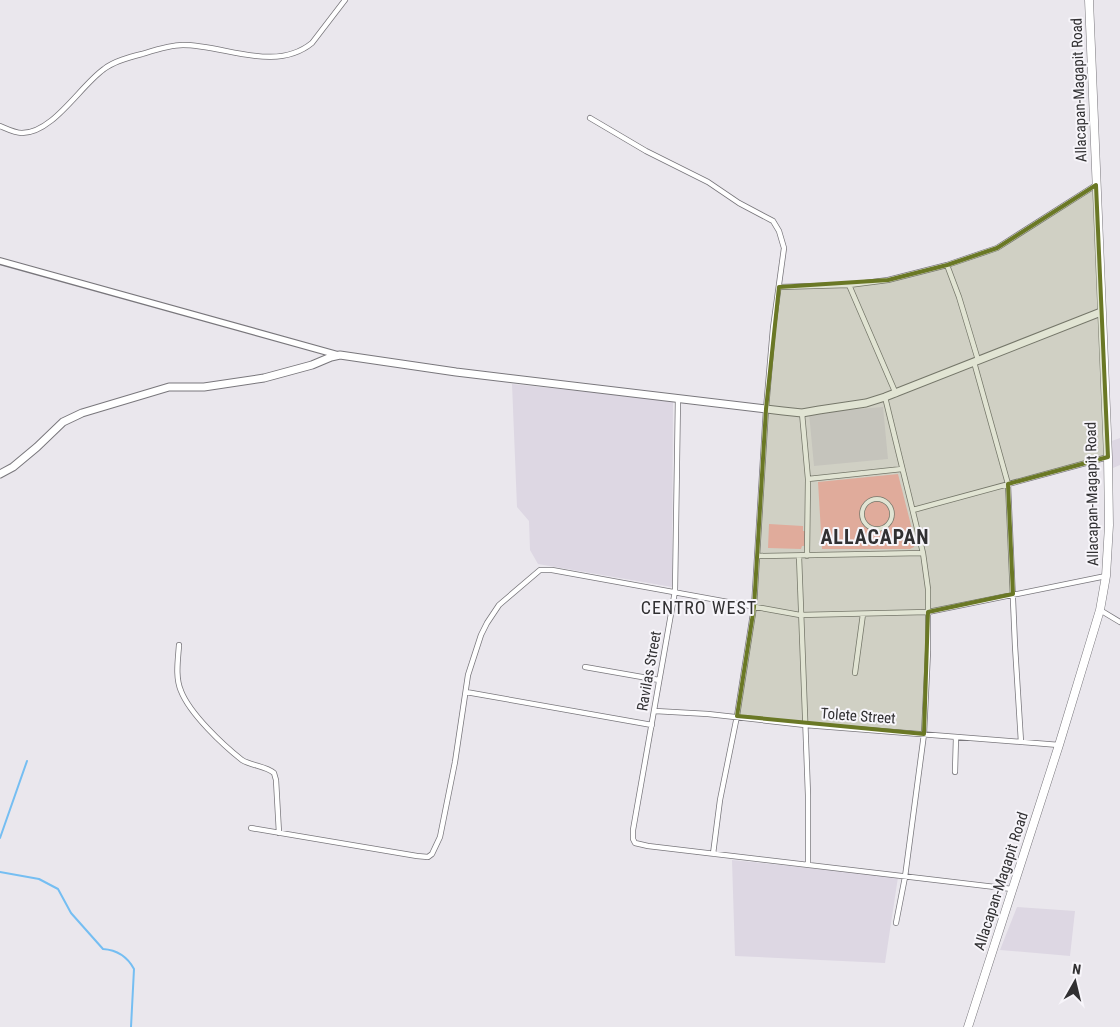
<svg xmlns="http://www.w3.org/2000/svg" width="1120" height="1027" viewBox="0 0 1120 1027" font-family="'Roboto Condensed',sans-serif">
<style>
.built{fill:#ddd7e3}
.green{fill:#feb8ba}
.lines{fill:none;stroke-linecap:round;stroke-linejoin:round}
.stream{stroke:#75bef2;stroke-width:2}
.pedestrian-casing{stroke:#79777c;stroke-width:5.5}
.minor-casing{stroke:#79777c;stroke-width:6}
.tertiary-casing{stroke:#79777c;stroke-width:8}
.secondary-casing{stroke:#79777c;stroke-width:9}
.trunk-casing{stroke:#79777c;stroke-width:9}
.pedestrian{stroke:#fff;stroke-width:4}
.minor{stroke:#fff;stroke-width:4.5}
.tertiary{stroke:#fff;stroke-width:5.5}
.secondary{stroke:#fff;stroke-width:7}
.trunk{stroke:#fff;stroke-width:8}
.marked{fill:#6a7825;fill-opacity:0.2;stroke:#6a7825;stroke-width:4;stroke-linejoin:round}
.labels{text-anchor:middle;stroke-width:4;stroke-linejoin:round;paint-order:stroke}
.street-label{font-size:15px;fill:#313032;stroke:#f7f5fa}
.quarter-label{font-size:18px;letter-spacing:1px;fill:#313032;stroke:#f7f5fa}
.district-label{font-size:20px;font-weight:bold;letter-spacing:1px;fill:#313032;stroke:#f7f5fa}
</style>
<rect width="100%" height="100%" fill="#eae7ed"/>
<!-- built -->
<path class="built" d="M512,384L673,401L672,587L538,564L530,550L529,521L517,507Z
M883,407L888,459L814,466L809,413Z
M1120,438V465L1113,468L1109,442Z
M732,860L898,877L885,963L735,956Z
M1017,907L1075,911L1070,956L1000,950Z"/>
<!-- green -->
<path class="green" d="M898,474L915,541L914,547L910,549H822L818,482Z
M769,524L803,526V531H806V546H802L801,549L768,548Z"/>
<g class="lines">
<!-- stream -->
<path class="stream" d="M0,838L27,761
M0,872L39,879L58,889L71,913L103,949C117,950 127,956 134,969L131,1027"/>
<!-- pedestrian casing -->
<g class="pedestrian-casing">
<path id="pedestrian" d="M862 514a15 15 0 1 1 30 0a15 15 0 1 1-30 0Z"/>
</g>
<!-- minor casing -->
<g class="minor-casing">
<path id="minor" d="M590,118L646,151L708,182L739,203L773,221L779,231L784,248L773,328L766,409L754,607L737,716L720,800L713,854
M0,126C7,129 15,133 22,133C53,133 80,86 104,69C114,61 130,57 142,54C155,50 170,45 183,45C225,45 275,73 312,43L345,0
M947,265L959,297L978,360
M849,285L896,394
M779,287L849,285L888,280L947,265L997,248L1096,185
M974,362L1008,484L1015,646L1021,742
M885,397L923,553L928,589V651L924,734L905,877L896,923
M678,398L675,591L633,830V839L635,843L648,846L1012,889
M802,413L808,479L807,556
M808,479L902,469
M913,510L1108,457
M757,556L923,553
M799,556L808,795V865
M1100,610L1120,622
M179,645C178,660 175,677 181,691C190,714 223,745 242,760C252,766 266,766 274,773L276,780L279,833
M585,667L659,680
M855,673L863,614
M466,692L652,725
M655,711L708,714L805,725L1059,745
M955,772L956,737
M251,828L417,856L428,857L432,854L440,837L455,762L468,675L481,635L487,623L499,605L540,570H552L800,615L928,612L1106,576"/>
</g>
<!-- tertiary casing -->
<g class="tertiary-casing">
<path id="tertiary" d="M0,261L338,355"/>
</g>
<!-- secondary casing -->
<g class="secondary-casing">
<path id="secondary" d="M0,474L13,467L37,447L63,422L82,413L169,387H204L264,378L312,365L331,357L340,355L456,372L783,411L802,413L819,410L866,403L885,397L1101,312"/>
</g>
<!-- trunk casing -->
<g class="trunk-casing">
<path id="trunk" d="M968,1027L1059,745L1100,610L1106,576L1109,525L1108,457L1089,0"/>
</g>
<!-- pedestrian -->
<use href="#pedestrian" class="pedestrian"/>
<!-- minor -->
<use href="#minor" class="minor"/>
<!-- tertiary -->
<use href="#tertiary" class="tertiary"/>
<!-- secondary -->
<use href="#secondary" class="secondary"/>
<!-- trunk -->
<use href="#trunk" class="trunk"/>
</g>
<!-- marked area -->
<path class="marked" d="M1096,185L1108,457L1008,484L1013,594L928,612L924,734L737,716L754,607L766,409L779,287L888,280L947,265L997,248Z"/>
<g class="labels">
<!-- street labels -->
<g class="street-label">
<text transform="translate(1079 90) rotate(-92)" y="5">Allacapan-Magapit Road</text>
<text transform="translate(1092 494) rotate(-91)" y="5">Allacapan-Magapit Road</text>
<text transform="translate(649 671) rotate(-80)" y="5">Ravilas Street</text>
<text transform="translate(858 716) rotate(4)" y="5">Tolete Street</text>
<text transform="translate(1001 881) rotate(-72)" y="5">Allacapan-Magapit Road</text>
</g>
<!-- quarter labels -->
<g class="quarter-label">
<text x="699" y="614">CENTRO WEST</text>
</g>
<!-- district labels -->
<g class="district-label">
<text x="875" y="544">ALLACAPAN</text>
</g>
</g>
<!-- north arrow -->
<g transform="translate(1075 982) rotate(8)" stroke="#f7f5fa" stroke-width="4" paint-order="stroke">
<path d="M0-4L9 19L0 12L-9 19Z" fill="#313032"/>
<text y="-8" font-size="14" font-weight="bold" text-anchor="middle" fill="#313032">N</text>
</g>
</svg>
